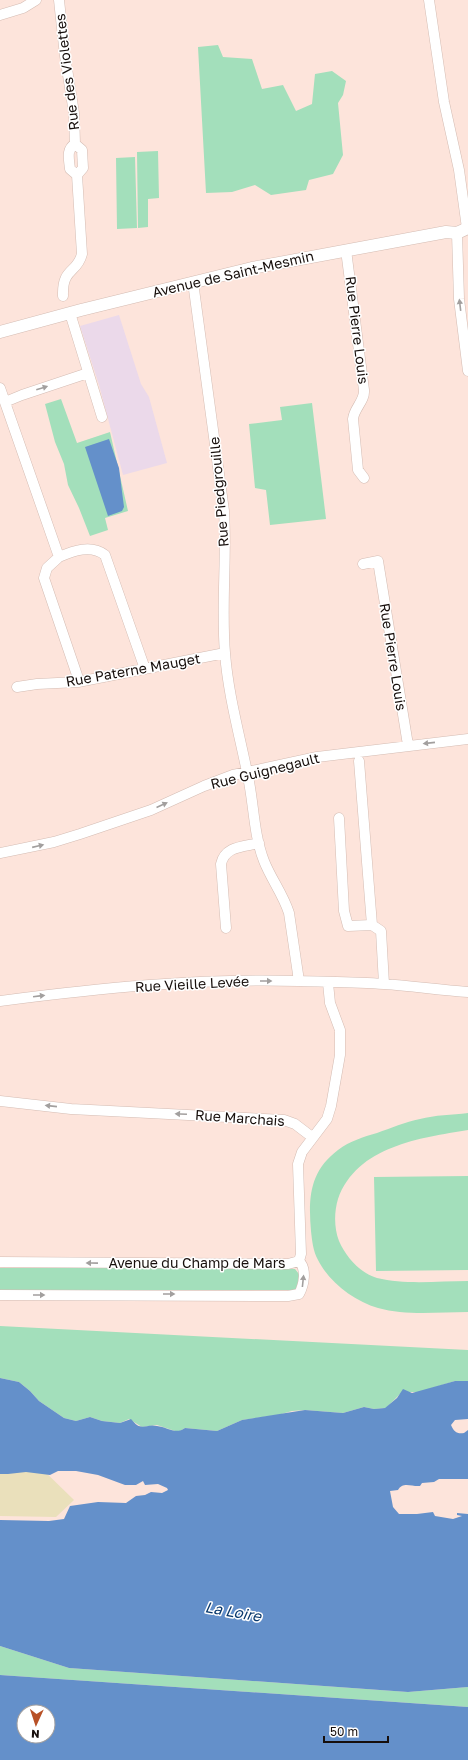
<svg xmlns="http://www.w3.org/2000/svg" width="468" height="1760" viewBox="0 0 468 1760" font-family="'Golos Text',sans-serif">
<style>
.commercial{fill:#ebd9ea}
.green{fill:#a3dfbb}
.sand{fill:#eae0bb}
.water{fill:#6490ca;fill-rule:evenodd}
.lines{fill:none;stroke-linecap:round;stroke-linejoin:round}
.minor-casing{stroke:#d4bcb3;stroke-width:11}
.major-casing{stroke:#d4bcb3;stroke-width:13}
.minor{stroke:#fff;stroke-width:10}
.major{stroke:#fff;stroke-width:12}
.oneway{fill:#a29f9e}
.labels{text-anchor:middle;stroke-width:3;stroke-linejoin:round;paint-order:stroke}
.street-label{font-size:14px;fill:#170f0c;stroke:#fff}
.water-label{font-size:15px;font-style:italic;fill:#08386d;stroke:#fff}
</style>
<rect width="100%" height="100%" fill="#fde4db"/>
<!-- commercial -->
<path class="commercial" d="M119,315L141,384L149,397L167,463L123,475L99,385L80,326Z"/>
<!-- green -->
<path class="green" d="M218,45L223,57L252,59L262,89L283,85L296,111L312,104L315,74L332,71L346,81L343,95L338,103L343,155L333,174L309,180L306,190L271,195L255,185L232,192L206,193L198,47Z
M158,151L159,198L148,199V227L138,228L137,152Z
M135,157L137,228L117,229L116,158Z
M61,399L77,443L110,432L128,511L105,518L108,530L90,536L79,508L68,485L64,464L55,442L45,404Z
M312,403L326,519L270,525L266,490L255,488L249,424L282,420L280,407Z
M468,1113V1130C420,1138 357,1146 338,1199C334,1212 334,1228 339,1241C346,1257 360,1273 377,1278C405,1285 439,1281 468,1281V1312C439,1312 406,1316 378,1308C354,1301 329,1282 318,1260C313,1251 312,1240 311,1231C308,1197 310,1171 338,1150C350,1141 363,1137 377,1133C391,1128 405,1122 420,1119C435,1115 452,1115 468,1113Z
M468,1176V1270L376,1271L374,1177Z
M0,1268H284L295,1269L299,1274V1285L295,1290H0Z
M0,1326L468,1350V1381H455L419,1392H409L400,1394L386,1408L374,1409L364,1407L343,1413L305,1410L292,1411L278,1415L242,1420L217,1431L185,1428L180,1431H175L157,1425L142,1427L129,1419L120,1423L102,1421L90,1417L76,1421L64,1418L39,1401L30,1391L19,1382L0,1378Z
M0,1646L69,1668L408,1692L468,1687V1707L0,1675Z"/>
<!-- sand -->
<path class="sand" d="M0,1428L74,1500L56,1517L0,1516Z"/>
<!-- water -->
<path class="water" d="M109,439L119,468L124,507L122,511L108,516L85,447Z
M0,1378L19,1382L30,1391L39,1401L64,1418L76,1421L90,1417L102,1421L120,1423L131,1419C142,1433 145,1423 157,1426C167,1427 176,1435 185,1428L217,1431L242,1420L305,1410L343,1413L364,1407L374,1409L385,1408L397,1398L403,1389L412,1393L455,1381H468V1419L455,1420L451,1425C454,1432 457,1434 464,1433L468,1430V1479H439L434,1482L422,1483L420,1486C412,1487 403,1481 398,1490L390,1491L393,1507L399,1514H417L433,1512L435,1516L453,1519L462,1516L457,1515V1513L468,1514V1687L408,1692L69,1668L0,1646V1520L49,1521L64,1519L70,1506L98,1502L126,1503L136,1496L145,1495L151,1492L162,1493L168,1490L167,1488L158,1484L145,1485L143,1481L136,1485H125L98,1475L76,1471H58L50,1475L26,1472L8,1474H0Z
M0,1675L468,1707V1760H0ZM24,1712H48V1736H24Z"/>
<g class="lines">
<!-- minor casing -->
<g class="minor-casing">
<path id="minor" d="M59,0L65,56L74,113L75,144
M429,0L444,102L459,170L467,228
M0,15L23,8L36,0
M75,144C66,149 69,159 70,169L77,175
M75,144L82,150L83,168L77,175
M457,233L459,299L468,371
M346,250L364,390C365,401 354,408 353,419L358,470L364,478
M193,282L224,511C227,558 221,606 225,653C228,693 239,733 247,772C254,801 253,833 264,861C271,879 283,894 289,913L299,981
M63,296C62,267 77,274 82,254L77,175
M70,313L102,417
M0,388L59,557C73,551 91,544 105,555L145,669
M5,402L22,395L88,373
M59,557L47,568L44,578L77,675L78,682
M363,564L378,561L408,745
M17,687L37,684L78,682L225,653
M359,761L372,925L381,931L384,984
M339,818L344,911L348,926L372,925
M0,853L54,842L80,834L151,810L204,786L233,775L317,757L468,739
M226,928L221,864C225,846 243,847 259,843
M0,1001C99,988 199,978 299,981C327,982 355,982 384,984C412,986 440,990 468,992
M0,1101L71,1109L284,1120L295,1124L312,1137
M299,1261L301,1254L298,1164L302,1152L327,1119L331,1106L340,1055V1030L330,1003L328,983
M0,1262L288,1264L299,1261
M0,1295L288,1296L299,1294C304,1285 307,1269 299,1261"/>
</g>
<!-- major casing -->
<g class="major-casing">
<path id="major" d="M0,332L81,310L252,268L446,232L457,233L468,228"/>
</g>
<!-- minor -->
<use href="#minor" class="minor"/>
<!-- major -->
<use href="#major" class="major"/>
</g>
<!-- one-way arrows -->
<defs><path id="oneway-solid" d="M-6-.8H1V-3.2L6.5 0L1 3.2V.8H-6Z"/></defs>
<g class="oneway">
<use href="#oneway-solid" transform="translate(460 305) rotate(-97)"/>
<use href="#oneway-solid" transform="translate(42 388) rotate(-17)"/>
<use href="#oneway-solid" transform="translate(429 743) rotate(174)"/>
<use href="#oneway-solid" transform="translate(162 805) rotate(-24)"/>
<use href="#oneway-solid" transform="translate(38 846) rotate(-13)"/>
<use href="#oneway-solid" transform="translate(266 981)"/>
<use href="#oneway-solid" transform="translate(39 996) rotate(-7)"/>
<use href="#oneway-solid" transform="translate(51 1106) rotate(-174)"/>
<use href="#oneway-solid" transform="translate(181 1114) rotate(-177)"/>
<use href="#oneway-solid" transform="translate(92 1263) rotate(-179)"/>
<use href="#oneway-solid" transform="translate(303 1281) rotate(-84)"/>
<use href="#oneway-solid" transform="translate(169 1294)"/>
<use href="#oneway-solid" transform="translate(39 1295)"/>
</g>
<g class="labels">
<!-- street labels -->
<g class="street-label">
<text transform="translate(67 72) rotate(-97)" y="5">Rue des Violettes</text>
<text transform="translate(233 274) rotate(-13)" y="5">Avenue de Saint-Mesmin</text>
<text transform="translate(357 330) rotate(83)" y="5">Rue Pierre Louis</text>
<text transform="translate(219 492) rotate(-95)" y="5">Rue Piedgrouille</text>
<text transform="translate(393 657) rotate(81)" y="5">Rue Pierre Louis</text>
<text transform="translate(133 670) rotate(-10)" y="5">Rue Paterne Mauget</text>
<text transform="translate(265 771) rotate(-14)" y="5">Rue Guignegault</text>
<text transform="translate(192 984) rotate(-3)" y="5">Rue Vieille Levée</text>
<text transform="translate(240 1118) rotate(4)" y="5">Rue Marchais</text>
<text x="197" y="1268">Avenue du Champ de Mars</text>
</g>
<!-- water labels -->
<g class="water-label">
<text transform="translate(233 1612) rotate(10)" y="5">La Loire</text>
</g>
</g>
<!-- north arrow -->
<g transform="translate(36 1724) rotate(183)"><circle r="19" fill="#ffffff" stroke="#a29f9e"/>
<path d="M0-3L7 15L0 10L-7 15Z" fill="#b85127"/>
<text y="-6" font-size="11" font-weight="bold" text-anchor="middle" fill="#170f0c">N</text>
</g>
<!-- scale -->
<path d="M324 1736v6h64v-6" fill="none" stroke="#170f0c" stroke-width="2"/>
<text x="330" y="1736" font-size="12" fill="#170f0c" stroke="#ffffff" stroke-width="3" paint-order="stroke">50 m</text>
</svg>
